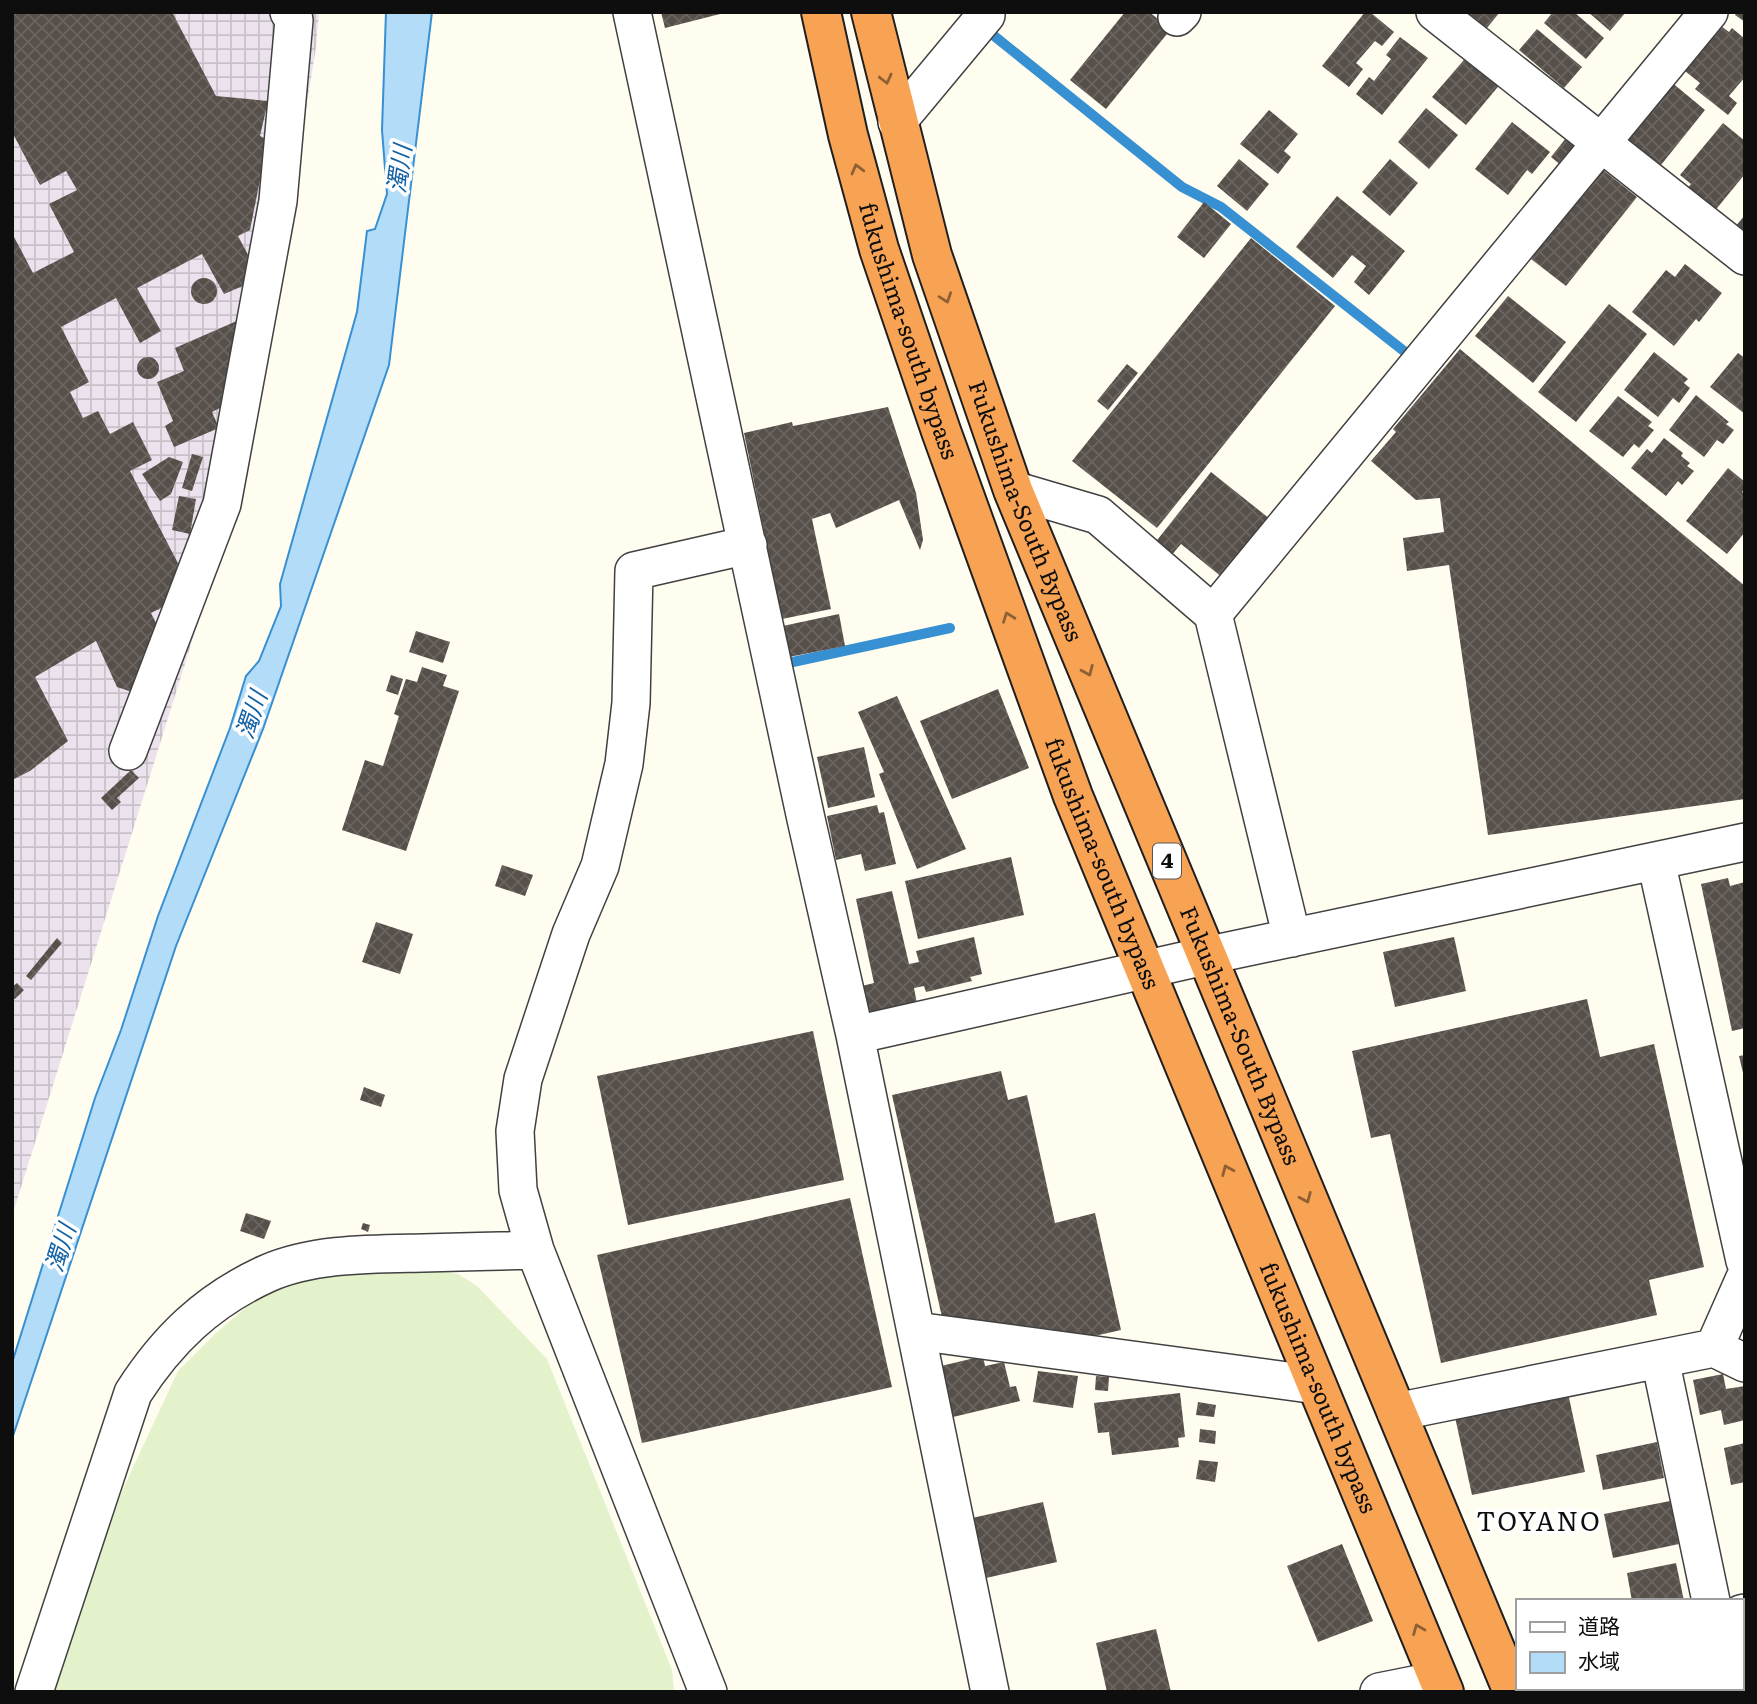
<svg xmlns="http://www.w3.org/2000/svg" width="1757" height="1704" viewBox="0 0 1757 1704" font-family="Literata,'Noto Sans JP',serif">
<style>
.industrial{fill:url(#industrial-grid)}
.pitch{fill:#e3f2ca}
.water{fill:#b3dcf8;stroke:#3790d1;stroke-width:2}
.lines{fill:none;stroke-linecap:round;stroke-linejoin:round}
.stream{stroke:#3790d1;stroke-width:10}
.building{fill:url(#building-cross-hatch)}
.minor-casing{stroke:#414141;stroke-width:40}
.highway-casing{stroke:#1f1f1f;stroke-width:42}
.minor{stroke:#fff;stroke-width:37}
.highway{stroke:#f8a354;stroke-width:38}
.oneway{stroke:#8f6034}
.labels{text-anchor:middle;stroke-width:7;stroke-linejoin:round;paint-order:stroke}
.shield{fill:#fff;stroke:#565656;stroke-width:2}
.shield-label{font-size:21px;font-weight:bold;fill:#0e0e0e}
.street-label{font-size:23px;fill:#0e0e0e;stroke:#fff}
.water-label{font-size:24px;font-style:italic;fill:#1362a4;stroke:#fff}
.quarter-label{font-size:26px;letter-spacing:2px;fill:#0e0e0e;stroke:#fff}
</style>
<defs>
<pattern id="industrial-grid" width="8" height="8" patternUnits="userSpaceOnUse" patternTransform="scale(1.75)"><rect width="8" height="8" fill="#ece2ed"/><path d="M0 4h8M4 0v8" fill="none" stroke="#c9c1ca"/></pattern>
<pattern id="building-cross-hatch" width="8" height="8" patternUnits="userSpaceOnUse" patternTransform="scale(1.75)"><rect width="8" height="8" fill="#57504a"/><path d="M0 0l8 8M0 8l8-8" fill="none" stroke="#6a6560"/></pattern>
</defs>
<rect width="100%" height="100%" fill="#fffcf0"/>
<!-- industrial -->
<path class="industrial" d="M12,12H319L316,47L252,450L12,1216Z"/>
<!-- pitch -->
<path class="pitch" d="M424,1268L458,1274L477,1286L547,1359L672,1670L674,1692H46L123,1489L178,1371L215,1334L258,1297L307,1274Z"/>
<!-- water -->
<path class="water" d="M386,12H432L389,365L263,729L176,946L12,1439V1363L95,1098L121,1030L158,916L230,728L246,676L259,661L281,606L280,584L357,312L367,231L375,229L387,194L382,130Z"/>
<g class="lines">
<!-- stream -->
<path class="stream" d="M988,31L1182,187L1221,207L1414,359
M779,665L950,628"/>
</g>
<!-- building -->
<path class="building" d="M12,12H172L216,96L268,101L260,136L268,140L250,230L238,236L253,264L245,285L224,294L202,254L137,288L161,331L140,343L116,298L61,327L89,382L70,392L83,418L98,411L110,434L133,422L152,460L130,471L181,569L176,600L151,613L166,643L138,694L117,687L96,641L35,677L68,741L30,771L12,780V233L33,273L74,252L49,204L77,190L66,171L40,185L12,132Z
M661,12H724V13L665,28Z
M1125,12H1149L1171,29L1106,109L1070,80Z
M1365,12H1370L1394,32L1382,46L1375,41L1356,63L1363,69L1349,87L1322,66Z
M1455,12H1500L1482,34Z
M1553,12H1574L1604,38L1586,59L1544,23Z
M1588,12H1626L1610,31Z
M1737,12H1745V22L1735,15Z
M1721,26L1729,32L1732,28L1745,39V77L1729,96L1737,103L1728,115L1695,89L1700,83L1685,71Z
M1537,29L1582,67L1564,88L1519,50Z
M1400,37L1428,58L1382,115L1356,94L1369,77L1374,81L1391,59L1386,55Z
M1469,54L1502,82L1466,125L1432,97Z
M1670,81L1705,110L1657,170L1622,141Z
M1426,108L1458,135L1429,169L1398,142Z
M1269,110L1298,134L1284,151L1291,157L1278,174L1240,144Z
M1512,122L1550,152L1532,174L1527,170L1508,195L1475,169Z
M1723,123L1745,141V174L1713,213L1685,191L1691,184L1680,175Z
M1566,138L1583,151L1568,171L1551,157Z
M1239,159L1269,184L1247,211L1217,186Z
M1390,159L1418,183L1390,216L1362,192Z
M1603,170L1637,197L1566,286L1531,259Z
M1337,196L1405,251L1369,295L1354,282L1366,266L1352,255L1333,278L1296,247Z
M1204,202L1231,224L1204,258L1177,237Z
M1745,215V237L1734,228Z
M1251,238L1335,306L1157,528L1072,461Z
M1685,264L1722,293L1699,322L1696,319L1674,346L1632,312L1666,270L1675,277Z
M191 291a13 13 0 1 1 26 0a13 13 0 1 1-26 0Z
M1508,296L1566,342L1533,383L1475,336Z
M1609,304L1647,334L1576,422L1538,392Z
M239,320L224,406L212,412L219,428L174,447L165,426L173,421L157,382L184,371L175,348Z
M1460,349L1745,586V799L1488,835L1449,565L1407,571L1403,538L1444,532L1440,498L1416,500L1371,461L1396,432L1393,429Z
M1654,352L1688,379L1684,383L1690,388L1679,403L1673,398L1658,417L1624,390Z
M1738,353L1745,358V414L1710,387Z
M137 368a11 11 0 1 1 22 0a11 11 0 1 1-22 0Z
M1127,364L1138,373L1108,410L1097,401Z
M1696,395L1729,422L1726,424L1734,430L1723,444L1717,440L1704,457L1669,430Z
M1618,396L1652,422L1648,426L1654,430L1639,448L1634,444L1623,457L1589,431Z
M888,407L916,493L923,540L920,550L899,500L836,528L830,513L812,519L831,609L782,619L744,433L792,422L793,426Z
M1664,438L1683,453L1681,456L1690,463L1687,466L1694,471L1682,485L1678,481L1666,496L1631,468L1647,449L1652,453Z
M192,454L203,457L192,491L182,488Z
M169,457L183,462L171,494L160,501L142,474Z
M1728,468L1745,482V488L1742,492L1745,494V532L1727,554L1686,521Z
M1211,472L1270,519L1223,578L1181,544L1170,557L1154,544Z
M179,496L196,499L190,534L172,530Z
M839,614L845,646L784,658L778,627Z
M416,631L450,642L443,663L409,652Z
M422,667L447,675L443,686L459,691L406,851L342,830L365,760L383,766L399,716L394,714L406,679L417,682Z
M391,675L403,679L398,695L386,691Z
M998,689L1029,768L952,799L920,721Z
M897,696L966,849L917,869L879,774L884,772L858,712Z
M864,747L875,797L828,808L817,757Z
M131,770L139,778L117,798L121,802L112,810L101,798Z
M877,805L879,813L884,812L896,864L865,871L861,854L836,860L827,816Z
M1011,857L1024,915L918,939L905,881Z
M502,865L533,875L525,896L495,886Z
M1728,878L1730,886L1745,882V1028L1732,1031L1701,884Z
M892,891L909,964L919,962L916,951L974,937L982,974L970,977L972,981L926,992L924,986L914,988L917,1004L864,1016L858,987L874,983L856,899Z
M376,922L413,934L400,974L362,962Z
M1454,937L1466,991L1395,1007L1383,952Z
M57,938L62,943L31,980L26,976Z
M17,983L24,990L15,999L12,997V987Z
M1587,999L1600,1057L1654,1044L1704,1267L1649,1280L1657,1315L1441,1363L1390,1134L1371,1138L1352,1051Z
M813,1031L844,1180L628,1225L597,1076Z
M1745,1055V1077H1744L1739,1056Z
M1001,1071L1008,1100L1027,1095L1055,1223L1095,1213L1121,1330L1059,1344L944,1326L892,1095Z
M364,1087L385,1095L381,1107L360,1100Z
M850,1198L892,1387L642,1443L597,1255Z
M246,1213L271,1221L264,1239L240,1231Z
M363,1223L370,1225L368,1232L361,1229Z
M983,1356L985,1366L1004,1362L1010,1387L1016,1386L1020,1401L953,1417L941,1366Z
M1038,1371L1078,1376L1073,1408L1033,1402Z
M1723,1374L1726,1389L1745,1386V1420L1724,1425L1721,1410L1700,1415L1693,1380Z
M1096,1376L1109,1377L1108,1391L1095,1390Z
M1180,1393L1185,1437L1178,1438L1179,1447L1112,1455L1109,1432L1098,1433L1094,1403Z
M1568,1393L1585,1472L1472,1495L1455,1417Z
M1198,1402L1216,1405L1214,1417L1196,1415Z
M1200,1429L1216,1431L1215,1444L1199,1442Z
M1657,1442L1664,1478L1603,1490L1596,1455Z
M1745,1443V1482L1731,1485L1724,1448Z
M1199,1460L1218,1462L1215,1482L1196,1479Z
M1670,1501L1679,1544L1613,1558L1604,1514Z
M1043,1502L1057,1562L986,1578L972,1518Z
M1342,1544L1373,1621L1318,1642L1287,1566Z
M1676,1563L1684,1601H1632L1627,1573Z
M1156,1629L1171,1692H1107L1096,1643Z
M1741,1647H1745V1692H1569L1568,1688H1741Z"/>
<g class="lines">
<!-- minor casing -->
<g class="minor-casing">
<path id="minor" d="M632,12L806,819L855,1035L990,1692
M1435,12L1745,256
M1177,17L1182,12
M897,122L986,15
M1013,490L1098,515L1213,614L1709,12
M1213,614L1292,938
M128,751L222,504L278,201L294,20L289,12
M1656,861L1745,1261
M855,1035L1205,956L1745,842
M916,1331L1317,1385
M1714,1348L1745,1363
M1660,1359L1711,1601
M1396,1412L1714,1348L1745,1278
M1741,1614L1745,1613
M34,1692L133,1393C167,1340 207,1301 266,1274C313,1253 372,1254 423,1253C460,1252 498,1251 535,1250
M708,1692L535,1250L518,1190L515,1131L523,1079L571,934L600,866L624,764L631,703L634,571L748,545
M1379,1692L1439,1680"/>
</g>
<!-- highway casing -->
<g class="highway-casing">
<g id="highway">
<path id="s1" d="M821,12L848,135L879,249L941,431L1073,796L1444,1692"/>
<path id="s2" d="M871,12L932,255L1013,490L1513,1692"/>
</g>
</g>
<!-- minor -->
<use href="#minor" class="minor"/>
<!-- highway -->
<use href="#highway" class="highway"/>
</g>
<!-- one-way arrows -->
<defs><path id="oneway-chevron" d="M-2-3.5L2.5 0L-2 3.5" fill="none" stroke-width="1.6" stroke-linecap="round" stroke-linejoin="round" transform="scale(1.75)"/></defs>
<g class="oneway">
<use href="#oneway-chevron" transform="translate(886 79) rotate(76)"/>
<use href="#oneway-chevron" transform="translate(857 169) rotate(-105)"/>
<use href="#oneway-chevron" transform="translate(946 298) rotate(71)"/>
<use href="#oneway-chevron" transform="translate(1008 617) rotate(-110)"/>
<use href="#oneway-chevron" transform="translate(1088 671) rotate(67)"/>
<use href="#oneway-chevron" transform="translate(1227 1170) rotate(-113)"/>
<use href="#oneway-chevron" transform="translate(1306 1198) rotate(67)"/>
<use href="#oneway-chevron" transform="translate(1418 1629) rotate(-112)"/>
</g>
<g class="labels">
<!-- shield labels -->
<rect class="shield" x="1153" y="843.5" width="28" height="35" rx="5"/>
<g class="shield-label">
<text x="1167" y="868">4</text>
</g>
<!-- street labels -->
<g class="street-label">
<text dy="8" stroke="none"><textPath href="#s1" startOffset="331">fukushima-south bypass</textPath></text>
<text dy="8" stroke="none"><textPath href="#s2" startOffset="523">Fukushima-South Bypass</textPath></text>
<text dy="8" stroke="none"><textPath href="#s1" startOffset="898">fukushima-south bypass</textPath></text>
<text dy="8" stroke="none"><textPath href="#s2" startOffset="1090">Fukushima-South Bypass</textPath></text>
<text dy="8" stroke="none"><textPath href="#s1" startOffset="1465">fukushima-south bypass</textPath></text>
</g>
<!-- water labels -->
<g class="water-label">
<text transform="translate(400 169) rotate(-82)" y="8">濁川</text>
<text transform="translate(252 715) rotate(-71)" y="8">濁川</text>
<text transform="translate(61 1248) rotate(-72)" y="8">濁川</text>
</g>
<!-- quarter labels -->
<g class="quarter-label">
<text x="1539" y="1531">TOYANO</text>
</g>
</g>
<!-- border -->
<rect width="1757" height="1704" fill="none" stroke="#0e0e0e" stroke-width="28"/>
<!-- legend -->
<rect x="1516" y="1599" width="228" height="91" fill="#ffffff" stroke="#9f9f9f" stroke-width="2"/>
<rect x="1530" y="1622" width="35" height="10" fill="#ffffff" stroke="#9f9f9f" stroke-width="2"/>
<text x="1578" y="1634" font-size="21" fill="#0e0e0e">道路</text>
<rect x="1530" y="1652" width="35" height="21" fill="#b3dcf8" stroke="#9f9f9f" stroke-width="2"/>
<text x="1578" y="1669" font-size="21" fill="#0e0e0e">水域</text>
</svg>
